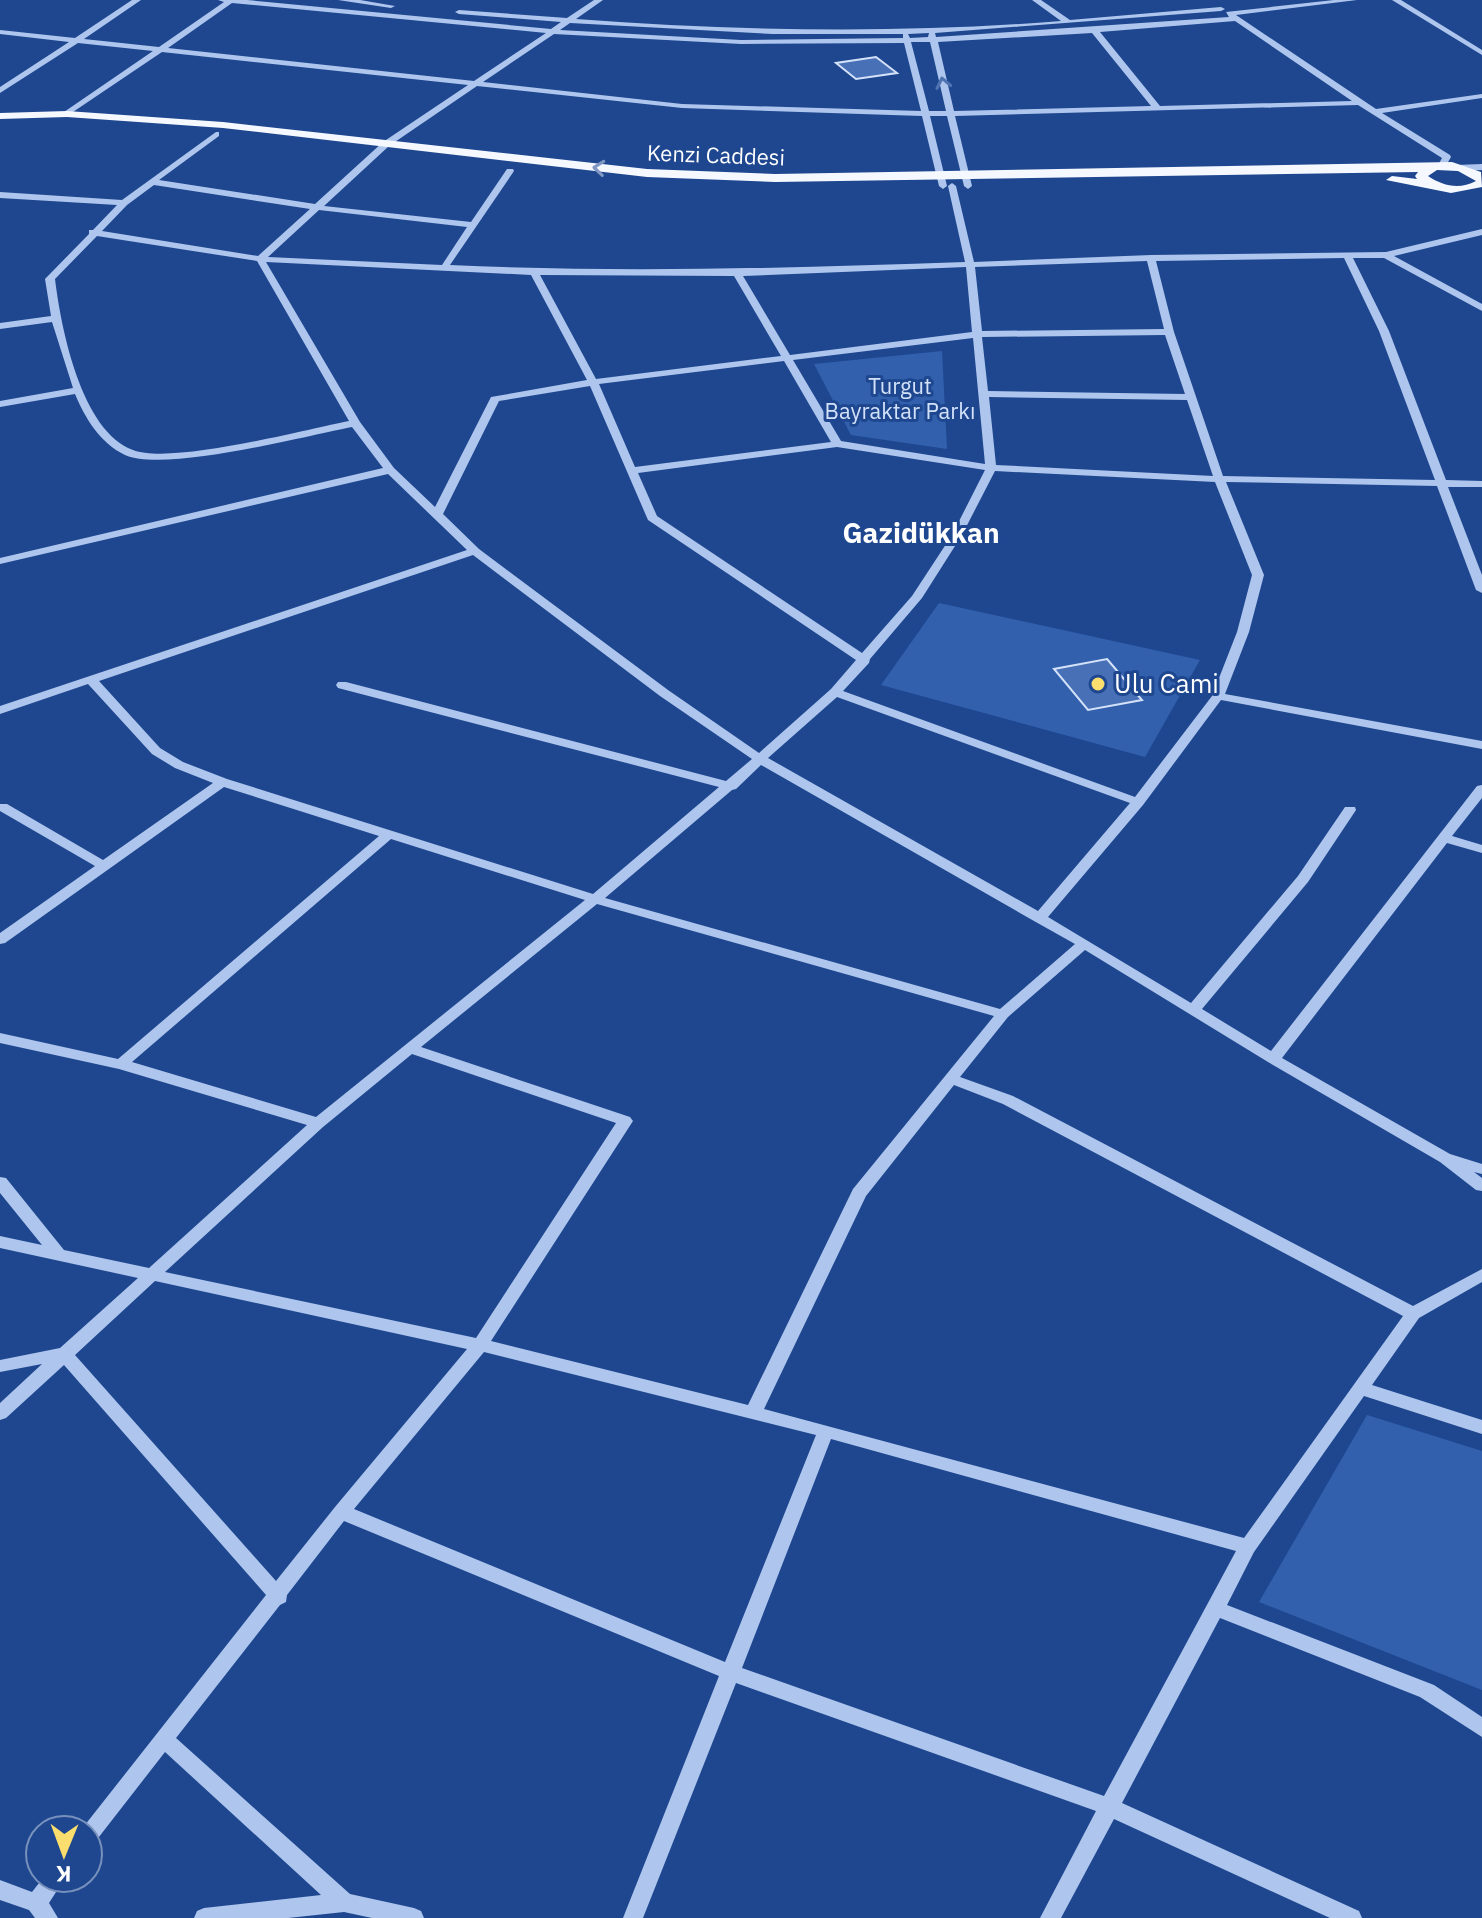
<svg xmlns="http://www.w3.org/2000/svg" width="1482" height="1918" viewBox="0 0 1482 1918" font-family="'IBM Plex Sans',sans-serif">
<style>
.green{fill:#3260ad}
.building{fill:#4770b7;stroke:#d4e2f9;stroke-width:2}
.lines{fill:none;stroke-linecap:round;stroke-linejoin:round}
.minor{fill:#aec6ed;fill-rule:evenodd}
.major{fill:#f5f8ff;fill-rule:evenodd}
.oneway{stroke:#5073b1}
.oneway2{stroke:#7f97c2}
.poi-dot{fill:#fcde6e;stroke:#1e4790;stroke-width:3}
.labels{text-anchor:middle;stroke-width:6;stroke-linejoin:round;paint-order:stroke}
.far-street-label{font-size:22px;fill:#fff;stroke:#1e4790}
.far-park-label{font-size:22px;fill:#d4e2f9;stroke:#1e4790}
.poi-label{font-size:26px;fill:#fff;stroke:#1e4790;text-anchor:start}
.far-district-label{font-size:28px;font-weight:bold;fill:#fff;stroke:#1e4790}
</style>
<rect width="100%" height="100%" fill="#1e4790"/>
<!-- green -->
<path class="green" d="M942,351L947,449L851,435L814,364Z
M939,603L1200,660L1145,757L881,685Z
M1367,1415L1482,1451V1690L1259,1602Z"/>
<!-- building -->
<path class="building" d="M876,57L897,73L856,79L836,63Z
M1107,659L1142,700L1088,710L1054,669Z"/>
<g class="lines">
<!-- minor -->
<path class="minor" d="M132,0H141L84,39L159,47L224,2L218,0H247L551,29L561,22L459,14L455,12L459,10L567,18L594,0H603L576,19C738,31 899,34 1061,21L1032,0H1041L1070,20L1221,7L1225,9L1221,11L935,33L936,37L1229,17L1226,12L1334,0H1357L1236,15L1376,109L1482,94V98L1382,113L1450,155L1451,157L1444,169L1441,170L1437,167L1442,158L1358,105L955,116L972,186L968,189L964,186L947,116H930L947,186L943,189L939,186L922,116L682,108L477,86L389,146L324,206L471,222L507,169H513L514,171L450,265C622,273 793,268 965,262L948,186L952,183L956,186L974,262L1151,255L1386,252L1482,229V235L1394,256L1482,304V311L1384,258H1353L1389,331L1446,480L1482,481V487H1448L1482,575V593L1476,590L1437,486L1226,482L1264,575L1249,632L1225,694L1482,741V749L1221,700L1143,805L1048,917L1191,1003L1298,876L1345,807H1355L1356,810L1308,882L1202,1009L1271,1051L1477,786L1482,785V798L1452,836L1482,845V853L1447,843L1282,1058L1450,1154L1482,1164V1174L1474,1172L1482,1178V1191L1476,1190L1440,1162L1268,1062L1085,950L1008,1017L960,1077L1013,1096L1413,1306L1482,1269V1282L1419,1318L1372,1385L1482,1420V1434L1364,1396L1254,1552L1227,1605L1434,1685L1482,1717V1737L1420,1697L1220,1618L1122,1803L1359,1911L1362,1918H1330L1114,1819L1061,1918H1040L1096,1811L736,1683L643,1918H623L719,1676L344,1521L287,1595L286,1602L280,1605L176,1738L350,1894L414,1908L421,1911L424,1918H372L344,1912L288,1918H194L197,1911L204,1908L321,1895L165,1752L95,1842L88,1845V1830H81L266,1595L64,1365L6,1418L0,1420V1403L42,1364L0,1372V1360L60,1348L138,1278L0,1248V1236L42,1245L0,1193V1177L6,1178L64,1250L149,1268L307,1125L119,1069L0,1043V1033L118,1059L379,836L224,787L5,943L0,944V933L95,866L0,811V804H7L103,860L213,783L175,768L152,754L88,684L0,714V706L467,550L388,474L0,564V558L383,468L352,427C305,436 165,473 125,455C100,443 85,418 75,394L0,407V401L73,388L52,322L0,329V323L51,316L45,279L89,234V230H93L117,205L0,198V192L122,200L216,132H219V136L159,180L315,204L383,142L468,85L162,52L67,116H64V112L153,51L78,43L0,93V87L69,42L0,34V30L75,38ZM232,3L546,33L474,81L168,48ZM1235,21L1352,101L1160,106L1100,32ZM570,23L773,34H903V38L741,40L560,30ZM929,33L928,37L910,38L908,34ZM1092,33L1151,106L954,111L938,42ZM554,34L741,44L904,43L921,111L682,104L483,82ZM911,42H930L946,111H929ZM154,185L310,209L258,256L102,231L127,205ZM319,210L467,227L442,265L268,257ZM97,236L257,261L349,421C303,430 172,465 133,450C81,431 61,328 55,279ZM1344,258L1379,331L1435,480L1223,476L1174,332L1156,261ZM1147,261L1164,329L982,331L975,267ZM266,262L531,275L587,380L491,397L435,507L394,468L360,422ZM966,267L972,332L790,355L743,276ZM540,275L734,276L781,356L596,379ZM1165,335L1185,394L988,391L982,337ZM973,338L985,464L841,441L793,360ZM784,361L831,442L635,467L599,384ZM590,386L648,520L856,660L831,689L759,753L668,690L479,549L443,514L499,401ZM989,397L1187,400L1213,476L996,465ZM837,447L985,470L952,535L912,596L862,653L657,516L638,473ZM995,471L1215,482L1252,575L1237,632L1212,696L1135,797L843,691L869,663L870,659L922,598L962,535ZM473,555L660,696L752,759L726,781L346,682H338L336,685L338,688L719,787L593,894L227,779L183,762L160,748L99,681ZM837,697L1130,803L1038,911L768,758ZM761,765L1034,921L1075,944L1000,1009L605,898L732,790L736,789ZM391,839L585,900L316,1117L132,1062ZM597,904L994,1016L853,1189L748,1405L491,1341L633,1121L630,1117L421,1047ZM412,1054L616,1123L476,1338L165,1272L323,1127ZM954,1085L1003,1104L1403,1316L1244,1538L764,1409L866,1196ZM155,1281L467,1349L335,1507L276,1581L75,1355ZM484,1352L816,1435L725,1662L354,1509ZM831,1439L1236,1551L1104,1796L742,1668Z
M338,0H360L395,6L391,8Z
M1392,0H1401L1482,50V55Z
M1482,164V170L1456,171L1452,168L1456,165Z
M43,1878H65L49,1903L58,1918H35L29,1910L0,1900V1880L32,1892Z"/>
<!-- major -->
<path class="major" d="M67,111L223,122L647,169L775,174L1452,162L1481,172L1482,187L1451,193L1386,180L1392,176L1417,179L1415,176L1418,172L775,182L647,177L223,128L67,117L0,119V113ZM1437,170L1458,171L1476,181C1459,190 1443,186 1428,176Z"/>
</g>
<!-- one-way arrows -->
<defs><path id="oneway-chevron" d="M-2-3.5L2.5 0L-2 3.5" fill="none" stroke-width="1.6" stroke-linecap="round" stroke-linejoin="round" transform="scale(2)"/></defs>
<use class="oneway" href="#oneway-chevron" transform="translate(943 83) rotate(-102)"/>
<use class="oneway2" href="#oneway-chevron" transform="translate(599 168) rotate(-174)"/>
<!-- markers -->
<circle class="poi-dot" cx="1098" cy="684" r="8"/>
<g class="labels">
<!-- far-street labels -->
<g class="far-street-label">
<text transform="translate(716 155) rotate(2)" y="8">Kenzi Caddesi</text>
</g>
<!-- far-park labels -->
<g class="far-park-label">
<text x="900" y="394">Turgut<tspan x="900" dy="25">Bayraktar Parkı</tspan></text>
</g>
<!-- poi labels -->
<g class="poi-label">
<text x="1114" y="693">Ulu Cami</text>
</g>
<!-- far-district labels -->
<g class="far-district-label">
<text x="921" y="543">Gazidükkan</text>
</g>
</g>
<!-- north arrow -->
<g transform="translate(64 1854) rotate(181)"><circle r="38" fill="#1e4790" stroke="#7891bc" stroke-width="2"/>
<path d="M0-6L14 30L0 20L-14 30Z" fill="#fcde6e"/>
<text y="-12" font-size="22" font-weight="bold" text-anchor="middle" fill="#ffffff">K</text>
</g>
</svg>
